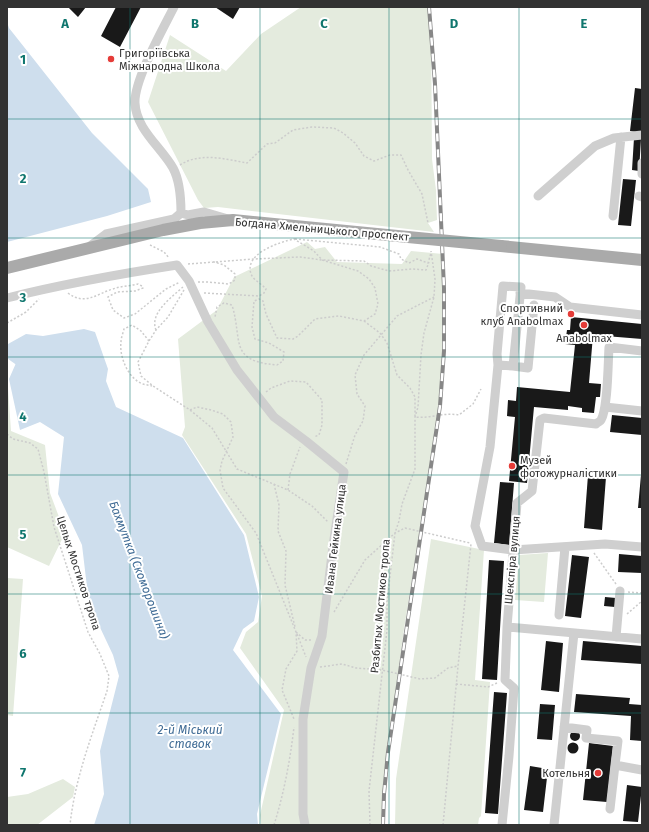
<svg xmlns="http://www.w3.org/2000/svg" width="649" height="832" viewBox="0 0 649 832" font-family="'Fira Sans',sans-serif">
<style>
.green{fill:#e4ebde}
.water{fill:#cedeed}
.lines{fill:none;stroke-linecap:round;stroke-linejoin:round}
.river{stroke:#cedeed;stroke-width:14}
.building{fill:#191919}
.path{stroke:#ccc;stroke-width:1.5;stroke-dasharray:2 2;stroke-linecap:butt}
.minor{stroke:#cfcfcf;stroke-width:9}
.major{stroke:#aaa;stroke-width:12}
.rail-casing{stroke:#878787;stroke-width:4}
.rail{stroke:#fff;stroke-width:2.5;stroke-dasharray:8;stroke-linecap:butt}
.major-bridge{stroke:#aaa;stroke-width:12}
.grid{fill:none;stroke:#0f766e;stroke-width:1;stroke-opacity:0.55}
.poi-dot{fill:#e53c38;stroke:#fff;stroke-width:1.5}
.labels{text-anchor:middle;stroke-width:4;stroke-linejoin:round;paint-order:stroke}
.poi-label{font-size:11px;fill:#323232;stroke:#fff;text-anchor:start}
.street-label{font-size:11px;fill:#323232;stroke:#fff}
.water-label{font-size:12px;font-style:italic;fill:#3f6b95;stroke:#fff}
.grid-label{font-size:13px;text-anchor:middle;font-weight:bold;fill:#0f766e;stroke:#fff;stroke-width:4;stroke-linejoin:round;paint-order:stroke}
</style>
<rect width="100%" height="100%" fill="#fff"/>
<!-- green -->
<path class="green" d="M301,7H429L431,15L432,159L436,190L437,220L428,223L434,232L218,207L204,208L198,200L148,102L170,35L226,71L261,34Z
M307,242L315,249L325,247L337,262L402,264L411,251L443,254V328L440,406L404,629L389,745L384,825H261L260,815L284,710L240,648L246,632L258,622L262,596L246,534L182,435L185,427L178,339L217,310L234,277Z
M7,373L11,431L45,445L50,493L65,533L49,566L7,547Z
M431,539L484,550L475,680L490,682L481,816L479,818L478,825H395L396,779Z
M548,553L544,602L515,600L519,555Z
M7,578L23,579L13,716L7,715Z
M63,779L75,787L73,797L37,825H7V797L28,794Z"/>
<!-- water -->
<path class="water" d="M7,22L9,28L92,133L148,189L151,202L107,216L7,242Z
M84,329L95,332L108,369L106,381L116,407L183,438L244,535L259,597L254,621L243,629L233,650L281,714L257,814L258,825H94L104,794L100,751L119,676L113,655L89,604L82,545L58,494L64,437L40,422L20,430L9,379L20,354L8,344L26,334L43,336Z"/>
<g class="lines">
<!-- river -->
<path class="river" d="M9,351L33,368"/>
</g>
<!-- building -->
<path class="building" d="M68,7H86L78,17Z
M116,7H141L120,47L101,36Z
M215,7H240L233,19Z
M635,88L642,89V133L630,131Z
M634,138L641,139L639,171L632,170Z
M623,179L636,180L631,226L618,225Z
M571,317L642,324V339L593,335L589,383L601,384L600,397H596L594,413L582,412V408L568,406V410L534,407L527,483L509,481L515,417L507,416L508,400L516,401L517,387L570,392L575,345L565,344L567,330H570Z
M612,415L642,418V435L610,432Z
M588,475L606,477L602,530L584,528Z
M641,475H642V508H638Z
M500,482L514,483L509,545L494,543Z
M619,554L642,556V573L618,572Z
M572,555L589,557L581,618L565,616Z
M489,560L504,561L497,680L482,679Z
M605,597L616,598L615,607L604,606Z
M546,641L563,643L559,692L541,690Z
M583,641L642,646V664L581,660Z
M494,692L507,693L498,814L485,813Z
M576,694L630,698L629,704L642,705V741L630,740L631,716L574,712Z
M540,704L555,705L552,740L537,739Z
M570 736a5 5 0 1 1 10 0a5 5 0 1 1-10 0Z
M567.5 748a5.5 5.5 0 1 1 11 0a5.5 5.5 0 1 1-11 0Z
M589,743L613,746L607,802L583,800Z
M530,766L548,769L543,812L524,810Z
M627,785L642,787L638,822L623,821Z"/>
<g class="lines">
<!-- path -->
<path class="path" d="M180,165C200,152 225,159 247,163L267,144L275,143L293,130L312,127L334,128L343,133L355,143L364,156L374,161L390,155H401L408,170L422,194L428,223
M295,239L380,247L399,254L401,259L409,263L417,259L428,263L431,253
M150,245L164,252L169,258
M188,264L254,259L300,257L322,260L364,261L371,266L389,271L412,269L426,270L429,262
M198,282H208L229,284L235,280V274L224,265L211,261
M184,290L168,317L156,330L149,341L138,362L141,376L153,386L190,410L212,428L237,469L288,490L312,506L328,522
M68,293C85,306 96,294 113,289C121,286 130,286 138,284L142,286L143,288L135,291L117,292L108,297L113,310L124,318L135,314L166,289L180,282
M204,293L259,296L264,293L266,289C262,284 255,281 252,276C241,254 280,242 294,239L314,251L322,260L358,271L369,279L375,288L378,304L375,314L364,321L339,316L315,319L298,336L293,339L277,338L266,314L263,301L259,299L254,301L252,327L255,339L269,343L284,352L283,361L277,365C228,361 243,341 232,305L224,303L217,307L215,317
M364,321L380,333L387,343L397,375L410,388L415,397V417C430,419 443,412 459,415L473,404L481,389
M7,323L26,312L39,299
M156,330C149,313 172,297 183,287
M149,341L141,331L132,325L124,329C123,333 121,338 121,342C119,356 128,379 143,384C146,385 149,385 152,386
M266,392L271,388L290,381L306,382L322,400V425L319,435L314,437
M190,410L197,407L211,410L223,414L231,422L233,437L222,461L220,470L223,488L256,533L296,632L297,651L286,669L282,690L294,719
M7,434L13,439L30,443L38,449L44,472L54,527L88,632L100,654L109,676L107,691C92,735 75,778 70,825
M346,464L355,435L363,421L365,406L357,394L355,375L364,355L397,316L434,297
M274,484L279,505L278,531L286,551L285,585L295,627
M288,490L290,474L300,447
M594,553L616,584
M628,592L642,593
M334,612L365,560L395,533L405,528L470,543
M627,614L642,601
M296,632L305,640H312
M297,634L306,657
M320,667L342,664L356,668L382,670L420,679L435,678L448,668L458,666
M456,684L488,687L497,683
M274,825C284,793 290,761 294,727
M370,825L369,791L387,630V602L395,533L399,521L402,504L415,469V417L418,407L421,355L424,333L434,297L435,279L431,251
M443,825L458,666L471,544H472"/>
<!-- minor -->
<path class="minor" d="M174,7C163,29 134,80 135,103C136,129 161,147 173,168C180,181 181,198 181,213
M642,163V174
M538,196L595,146L614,138L642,135
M639,196L642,197
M181,213L188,215L204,212L228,219
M613,216L621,137
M90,246L106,234L174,219L181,213
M520,293L555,297L570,307L642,315
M7,298C63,284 119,274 177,265L189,281L208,322L237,370L274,417L306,441L344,472L333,546L322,636L311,668L303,719V814L305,825
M498,365L513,366L521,287L503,286L497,354L498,365L490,447L475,526L482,546L513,550L605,544L642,547
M513,366L528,368L534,305
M605,407L642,411
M559,615L565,547
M507,627L642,639
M616,637L620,591
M564,727L587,730L586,738L618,741L615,765
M610,809L615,765L642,770
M502,825L509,756L514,688L505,680L507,627L517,503L532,491L540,420L544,418L596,424C598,422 600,422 601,420C608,408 608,363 609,347L642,351
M554,825L574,633"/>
<!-- major -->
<path class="major" d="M501,246L642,260
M7,268L163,230L200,223L233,220L408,237"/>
<!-- rail casing -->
<g class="rail-casing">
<path id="rail" d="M383,825L384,794L388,752L440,406L444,351V288L435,84L429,7"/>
</g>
<!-- rail -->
<use href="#rail" class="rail"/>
<!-- major-bridge -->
<path class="major-bridge" d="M408,237L501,246"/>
</g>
<!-- grid -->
<path class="grid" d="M130,7V825M260,7V825M389,7V825M519,7V825M7,119H642M7,238H642M7,357H642M7,475H642M7,594H642M7,713H642"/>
<!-- markers -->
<g class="poi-dot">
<circle cx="111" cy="59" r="4"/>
<circle cx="571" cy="314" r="4"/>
<circle cx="584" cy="325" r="4"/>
<circle cx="512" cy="466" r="4"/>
<circle cx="598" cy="773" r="4"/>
</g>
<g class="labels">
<!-- poi labels -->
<g class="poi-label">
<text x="119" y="57">Григоріївська<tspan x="119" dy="13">Міжнародна Школа</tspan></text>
<text x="563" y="312" text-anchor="end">Спортивний<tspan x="563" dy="13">клуб Anabolmax</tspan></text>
<text x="584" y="342" text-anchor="middle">Anabolmax</text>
<text x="520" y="464">Музей<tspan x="520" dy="13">фотожурналістики</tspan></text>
<text x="590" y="777" text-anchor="end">Котельня</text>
</g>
<!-- street labels -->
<g class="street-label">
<text transform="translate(322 229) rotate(5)" y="4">Богдана Хмельницького проспект</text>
<text transform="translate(335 539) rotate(-83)" y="4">Ивана Гейкина улица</text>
<text transform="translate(512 560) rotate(-85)" y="4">Шекспіра вулиця</text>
<text transform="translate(79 573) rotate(72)" y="4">Целых Мостиков тропа</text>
<text transform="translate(380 606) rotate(-85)" y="4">Разбитых Мостиков тропа</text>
</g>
<!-- water labels -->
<g class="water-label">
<text transform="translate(139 570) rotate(69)" y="4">Бахмутка (Скоморошина)</text>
<text x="190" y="734">2-й Міський<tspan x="190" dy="14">ставок</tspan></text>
</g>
</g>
<g class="grid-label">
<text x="65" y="28">A</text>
<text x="195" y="28">B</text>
<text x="324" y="28">C</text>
<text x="454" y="28">D</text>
<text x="584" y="28">E</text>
<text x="23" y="64">1</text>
<text x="23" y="183">2</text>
<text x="23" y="302">3</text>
<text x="23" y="421">4</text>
<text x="23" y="539">5</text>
<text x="23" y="658">6</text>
<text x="23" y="777">7</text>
</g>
<!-- border -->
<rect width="649" height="832" fill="none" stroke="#323232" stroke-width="16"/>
</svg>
